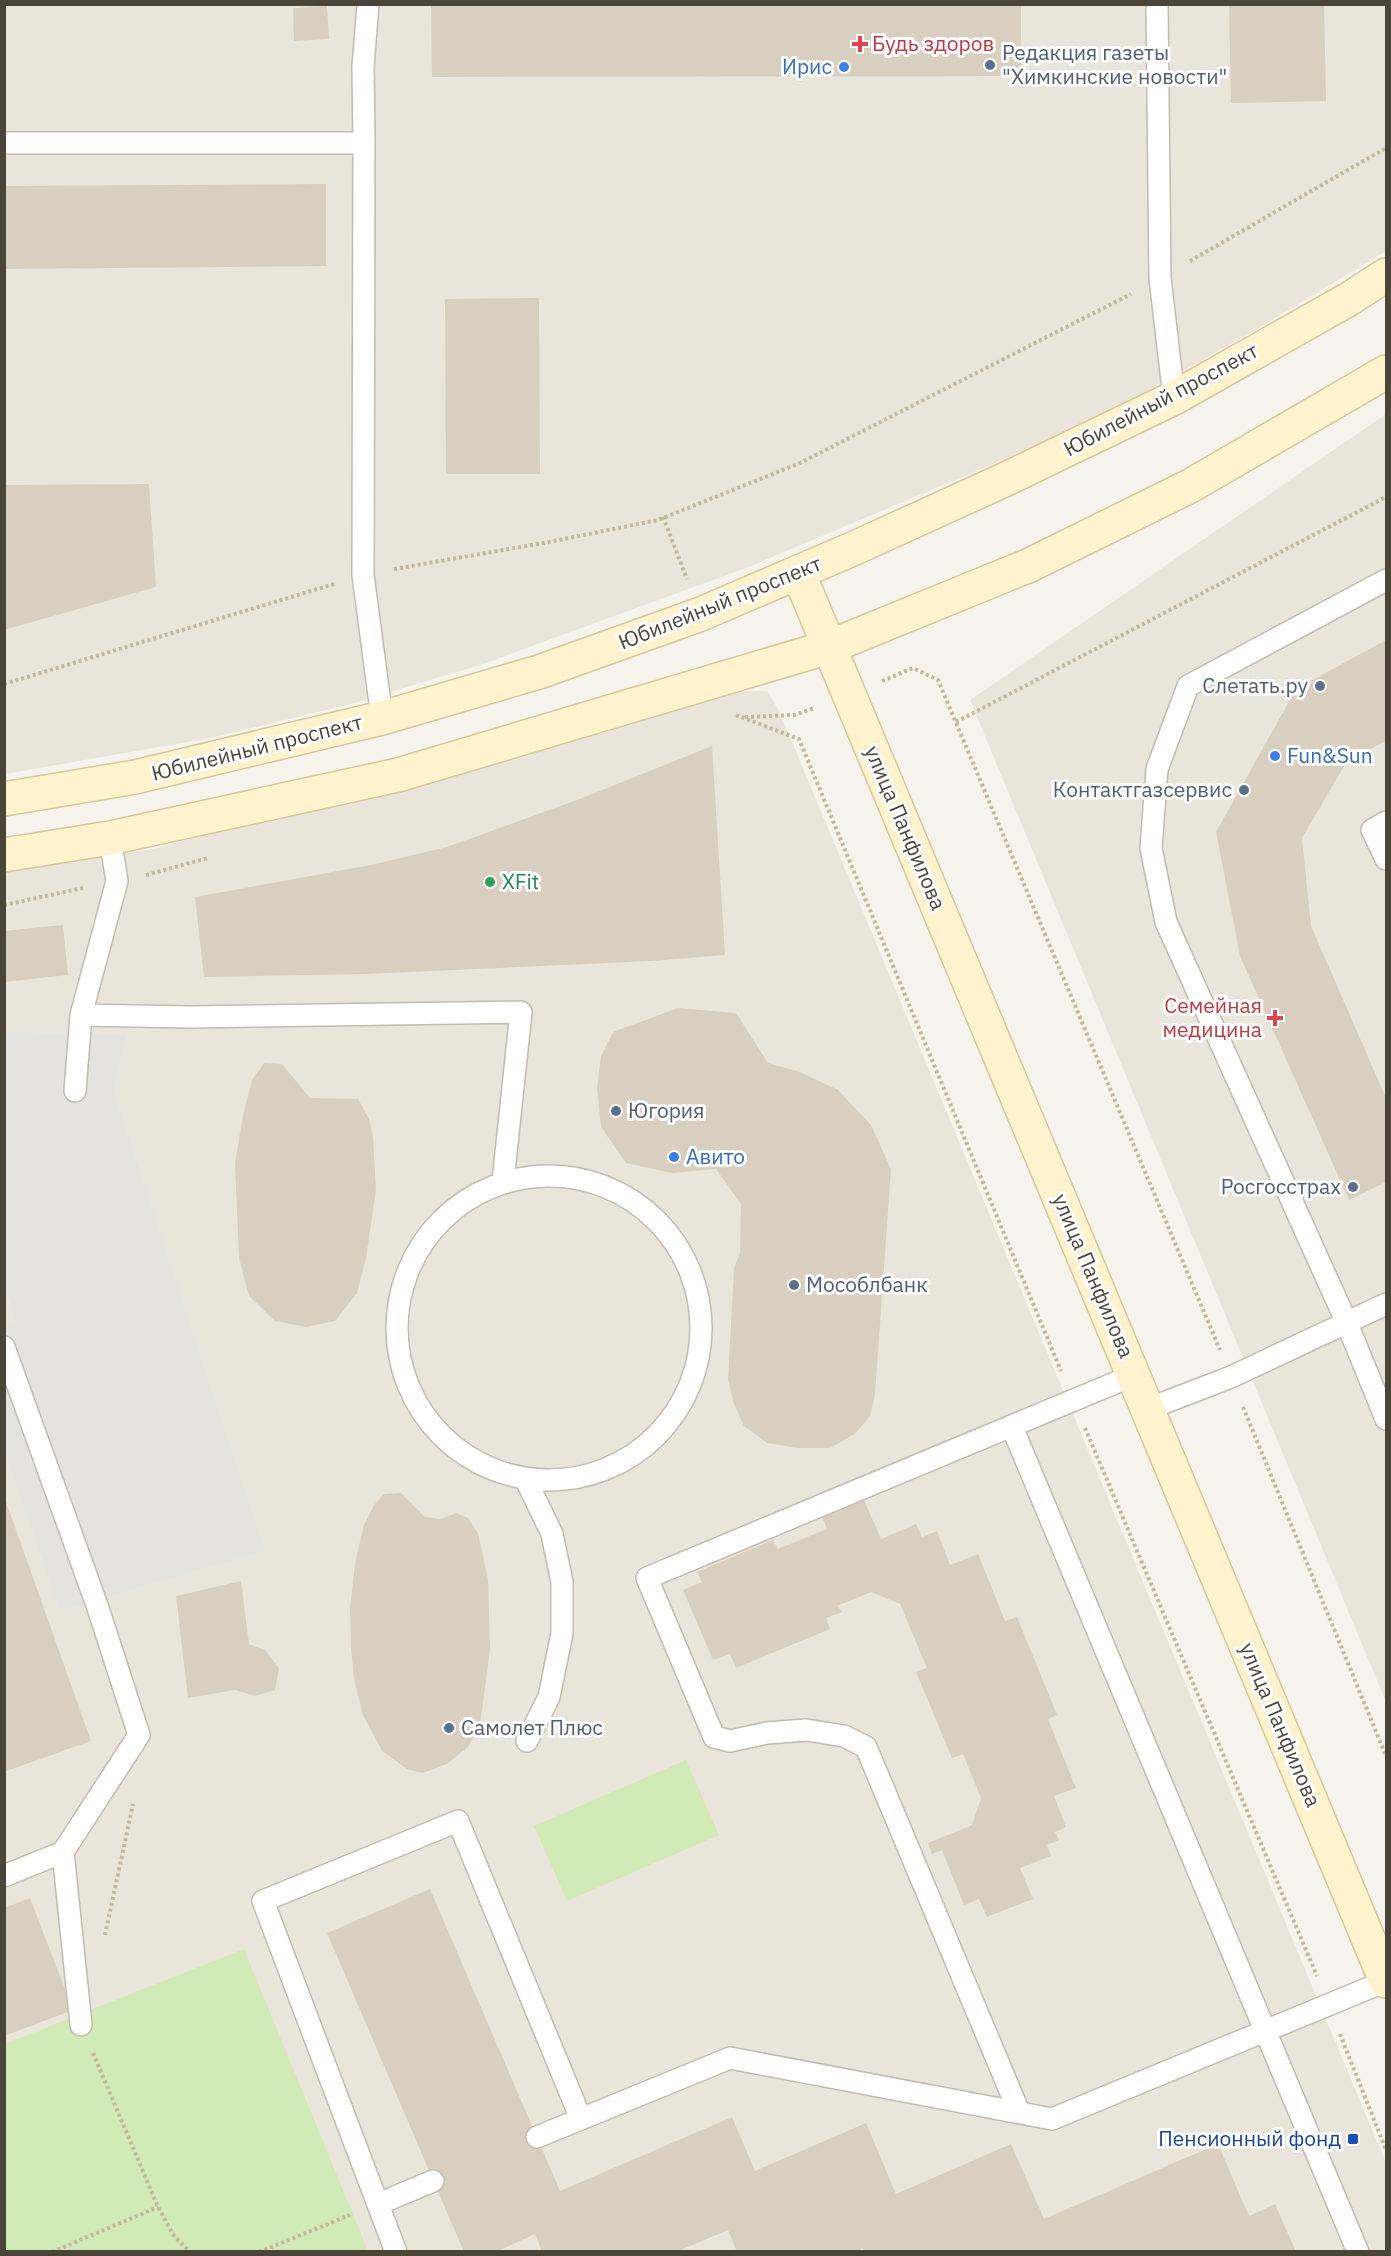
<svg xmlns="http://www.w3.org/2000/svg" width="1391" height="2256" viewBox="0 0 1391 2256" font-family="'IBM Plex Sans',sans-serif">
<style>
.residential{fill:#eae5da}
.green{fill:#d2eab5}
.parking{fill:#e5e3e0}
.building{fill:#d8cfc1}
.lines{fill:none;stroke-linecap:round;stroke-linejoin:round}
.lane-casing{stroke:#c2bbae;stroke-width:24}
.secondary-casing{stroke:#d6c79b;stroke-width:36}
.path{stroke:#c4b79f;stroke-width:4;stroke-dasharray:3 3;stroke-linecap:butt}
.lane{stroke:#fff;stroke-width:21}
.secondary{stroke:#fff3cd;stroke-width:33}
.health-dot{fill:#e0444e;stroke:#fff;stroke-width:2}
.service-dot{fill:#5c6f8a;stroke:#fff;stroke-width:2}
.shop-dot{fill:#3f7fe0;stroke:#fff;stroke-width:2}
.leisure-dot{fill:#2e9e5b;stroke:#fff;stroke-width:2}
.transit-dot{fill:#1a4fb4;stroke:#fff;stroke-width:2}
.labels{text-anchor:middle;stroke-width:6;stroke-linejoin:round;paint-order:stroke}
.health-label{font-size:21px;fill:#be3a42;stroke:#fff;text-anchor:start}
.service-label{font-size:21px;fill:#4e5e75;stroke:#fff;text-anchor:start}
.shop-label{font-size:21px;fill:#366cbe;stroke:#fff;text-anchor:start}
.street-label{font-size:21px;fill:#4b4439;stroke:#fff}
.leisure-label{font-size:21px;fill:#27864d;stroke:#fff;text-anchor:start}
.transit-label{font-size:21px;fill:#164399;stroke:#fff;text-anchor:end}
</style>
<rect width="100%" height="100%" fill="#f6f3ec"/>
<!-- residential -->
<path class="residential" d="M5,5H1386V251L1259,328L1088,424L746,568L483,664L351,704L210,738L5,774Z
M1386,414V1702L970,700Z
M726,691H767L779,711L1386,2163V2251L5,2252V871L158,848L686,699Z"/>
<!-- green -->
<path class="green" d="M686,1760L719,1835L567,1901L534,1826Z
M244,1949L368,2251L5,2252V2044Z"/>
<!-- parking -->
<path class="parking" d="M4,1032L126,1035L113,1092L265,1551L60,1610L5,1452V1327L17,1323L4,1286Z"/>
<!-- building -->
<path class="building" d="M431,4H1021V76L432,77Z
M1229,4H1324L1326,101L1231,103Z
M327,6L329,39L294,41L293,8Z
M326,184V266L4,269V186Z
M539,298L540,474H446L445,299Z
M149,484L156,587L4,630L6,485Z
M1386,640V741L1347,761L1302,838L1311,926L1386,1098V1182L1349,1200L1240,956L1216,832L1296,689Z
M712,746L725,955L651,961L365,974L204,977L195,897L371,865L447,847L585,797Z
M63,925L68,975L4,982V931Z
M678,1008L736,1013L768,1063L800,1072L838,1090L871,1125L891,1169L875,1395L870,1416L855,1434L830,1448H797L767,1443L744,1426L734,1404L728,1380L734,1268L740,1253L741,1204L716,1169L672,1173L626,1163L601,1127L597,1088L601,1056L613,1032Z
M264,1063L282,1064L310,1098L358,1099L369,1119L373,1136L376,1190L366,1258L357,1293L335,1321L306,1327L275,1321L249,1296L239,1258L235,1163L243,1115L252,1080Z
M401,1493L425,1517L441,1519L456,1513L468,1518L478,1533L488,1579L490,1650L480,1725L468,1747L447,1764L423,1773L407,1769L382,1751L363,1715L354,1679L351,1648L350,1608L355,1563L364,1525L374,1505L384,1494Z
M4,1496L91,1741L4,1772Z
M864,1500L881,1539L916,1524L922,1537L937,1531L950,1565L978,1554L1005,1621L1017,1617L1057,1715L1048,1719L1076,1788L1054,1796L1066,1827L1055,1832L1059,1840L1047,1845L1051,1856L1020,1868L1033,1899L987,1917L979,1899L964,1905L942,1850L932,1854L928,1843L972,1825L981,1798L963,1754L952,1758L916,1672L927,1668L900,1604L871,1592L837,1606L842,1612L826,1618L830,1629L736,1668L730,1654L713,1660L683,1590L702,1582L697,1572L773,1540L778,1549L827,1529L822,1517Z
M241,1581L249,1644L265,1650L279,1668L275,1690L255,1696L235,1690L188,1698L176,1596Z
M430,1889L560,2191L732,2117L755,2171L866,2123L896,2194L1011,2144L1044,2219L1218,2144L1249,2216L1275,2204L1296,2252H864L863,2248L856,2252H737L728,2230L676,2252H542L535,2234L496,2252H464L327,1933Z
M30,1898L73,2010L4,2036V1908Z"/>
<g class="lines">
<!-- lane casing -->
<g class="lane-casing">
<path id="lane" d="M368,4L363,67L364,143L363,575L382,718
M1157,4L1160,278L1174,398
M4,143H364
M1386,580L1188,686L1157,769L1151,848L1166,922L1346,1321L1386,1419
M1386,822L1372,830L1386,859
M81,1015L190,1017L521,1012L503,1181
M75,1091L81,1015L117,881L110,838
M397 1328a152 152 0 1 1 304 0a152 152 0 1 1-304 0Z
M4,1347L98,1608L139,1735L63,1852L81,2025
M1148,1409L1231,1377L1386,1304
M1012,1427L1358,2252
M525,1478L552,1534L562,1582V1633L549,1697L527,1741
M4,1876L63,1852
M1019,2112L866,1747L844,1736L806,1730L767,1733L730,1741L714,1737L647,1578L1134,1375
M537,2137L581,2119
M378,2204L433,2181
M396,2252L263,1901L458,1821L581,2119L730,2058L1052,2119L1386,1981"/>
</g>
<!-- secondary casing -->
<g class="secondary-casing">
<path id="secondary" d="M798,572L1386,1981
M4,799L135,777L382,718L539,672L701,614L857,547L1004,480L1174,398L1349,299L1386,275
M4,855L110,838L398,775L829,647L1030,565L1190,486L1386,372"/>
</g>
<!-- path -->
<path class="path" d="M1190,261L1386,148
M663,517L687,579
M394,569L549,542L658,520L800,463L1131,294
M882,681L913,668L938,680L1220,1350
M4,684L334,584
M736,715L799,739L1061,1371
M745,717L795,715L814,708
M956,722L1386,497
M146,875L208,858
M4,905L83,888
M1243,1407L1386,1756
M1085,1428L1317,1976
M105,1935L133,1804
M1340,2034L1386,2150
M93,2053L158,2207L174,2236L190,2252
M52,2252L158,2207
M259,2252L350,2215"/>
<!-- lane -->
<use href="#lane" class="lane"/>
<!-- secondary -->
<use href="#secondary" class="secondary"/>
</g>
<!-- markers -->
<g class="health-dot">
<path d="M857 35h6v6h6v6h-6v6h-6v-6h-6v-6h6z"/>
<path d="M1272 1009h6v6h6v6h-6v6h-6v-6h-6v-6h6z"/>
</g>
<g class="service-dot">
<circle cx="990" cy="65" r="6"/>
<circle cx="1320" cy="686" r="6"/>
<circle cx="1244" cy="790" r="6"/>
<circle cx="616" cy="1111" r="6"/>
<circle cx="1353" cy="1187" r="6"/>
<circle cx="794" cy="1285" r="6"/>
<circle cx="449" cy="1728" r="6"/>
</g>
<g class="shop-dot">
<circle cx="844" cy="67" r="6"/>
<circle cx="1275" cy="756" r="6"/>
<circle cx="674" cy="1157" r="6"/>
</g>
<circle class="leisure-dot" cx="490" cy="882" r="6"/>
<rect class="transit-dot" x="1347" y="2133" width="12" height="12" rx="3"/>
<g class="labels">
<!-- health labels -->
<g class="health-label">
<text x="872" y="51">Будь здоров</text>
<text x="1262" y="1013" text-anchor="end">Семейная<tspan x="1262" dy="24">медицина</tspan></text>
</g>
<!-- service labels -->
<g class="service-label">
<text x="1002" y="60">Редакция газеты<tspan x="1002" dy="24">"Химкинские новости"</tspan></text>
<text x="1308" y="693" text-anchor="end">Слетать.ру</text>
<text x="1232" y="797" text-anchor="end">Контактгазсервис</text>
<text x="628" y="1118">Югория</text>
<text x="1341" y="1194" text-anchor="end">Росгосстрах</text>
<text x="806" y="1292">Мособлбанк</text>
<text x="461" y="1735">Самолет Плюс</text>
</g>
<!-- shop labels -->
<g class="shop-label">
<text x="832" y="74" text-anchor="end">Ирис</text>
<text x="1287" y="763">Fun&amp;Sun</text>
<text x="686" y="1164">Авито</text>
</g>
<!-- street labels -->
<g class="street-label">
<text transform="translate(1161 400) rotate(-28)" y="7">Юбилейный проспект</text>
<text transform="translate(720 603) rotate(-22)" y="7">Юбилейный проспект</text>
<text transform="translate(257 748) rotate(-14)" y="7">Юбилейный проспект</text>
<text transform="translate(905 828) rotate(67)" y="7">улица Панфилова</text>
<text transform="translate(1093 1276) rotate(67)" y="7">улица Панфилова</text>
<text transform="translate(1280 1725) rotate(67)" y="7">улица Панфилова</text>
</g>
<!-- leisure labels -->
<g class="leisure-label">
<text x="502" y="889">XFit</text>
</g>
<!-- transit labels -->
<g class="transit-label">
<text x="1341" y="2146">Пенсионный фонд</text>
</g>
</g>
<!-- border -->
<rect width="1391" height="2256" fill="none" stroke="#4b4439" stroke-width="12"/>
</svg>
